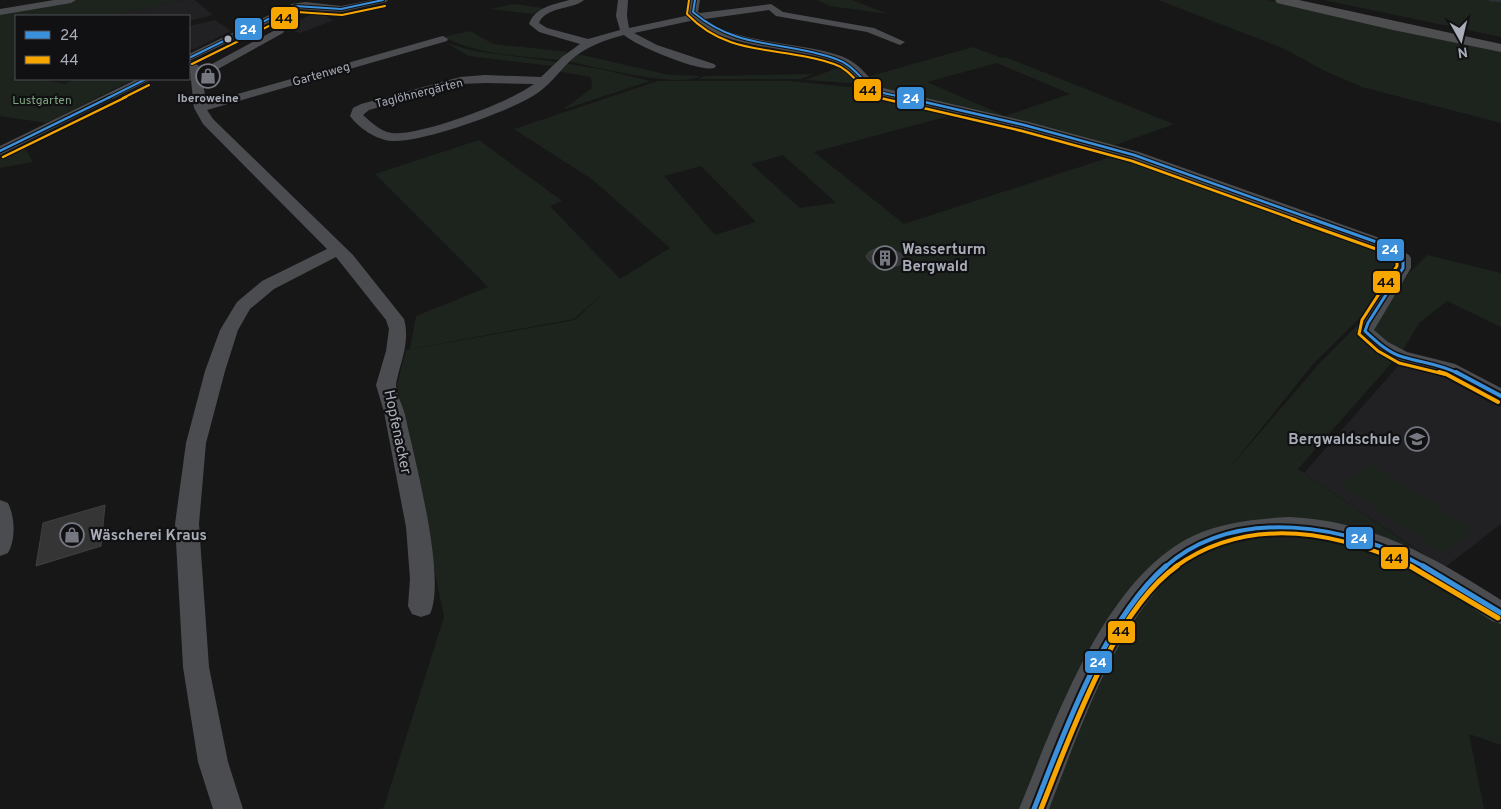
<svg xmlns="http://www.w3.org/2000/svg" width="1501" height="809" viewBox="0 0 1501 809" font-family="Overpass,sans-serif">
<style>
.built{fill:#212123}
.green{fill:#1d241e;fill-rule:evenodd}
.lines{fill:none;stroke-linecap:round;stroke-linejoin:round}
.stream{stroke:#2a3239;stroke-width:2.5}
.building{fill:#353536;stroke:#3f4043}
.minor{fill:#4b4c50;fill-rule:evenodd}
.highway{fill:#4e4e51;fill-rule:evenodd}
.bus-1-far4-casing{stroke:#111113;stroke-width:4}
.bus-1-far3-casing{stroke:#111113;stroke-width:5}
.bus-1-far2-casing{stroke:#111113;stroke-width:6}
.bus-1-far1-casing{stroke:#111113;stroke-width:8}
.bus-1-casing{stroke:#111113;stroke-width:9}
.bus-2-far4-casing{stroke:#111113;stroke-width:4}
.bus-2-far3-casing{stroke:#111113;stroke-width:5}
.bus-2-far2-casing{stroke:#111113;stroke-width:6}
.bus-2-far1-casing{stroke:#111113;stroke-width:8}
.bus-2-casing{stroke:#111113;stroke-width:9}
.bus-1-far4{stroke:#3a90db;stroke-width:2}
.bus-1-far3{stroke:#3a90db;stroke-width:2.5}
.bus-1-far2{stroke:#3a90db;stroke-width:3}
.bus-1-far1{stroke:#3a90db;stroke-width:4}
.bus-1{stroke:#3a90db;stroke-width:5}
.bus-2-far4{stroke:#f7a600;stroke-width:2}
.bus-2-far3{stroke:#f7a600;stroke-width:2.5}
.bus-2-far2{stroke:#f7a600;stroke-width:3}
.bus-2-far1{stroke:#f7a600;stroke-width:4}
.bus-2{stroke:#f7a600;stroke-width:5}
.bus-dot{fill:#a8adb8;stroke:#111113;stroke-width:2}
.labels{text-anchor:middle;stroke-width:4.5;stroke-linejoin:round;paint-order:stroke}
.far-street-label{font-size:12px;fill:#a8adb8;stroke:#111113}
.far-poi-label{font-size:12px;font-weight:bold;fill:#a8adb8;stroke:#111113}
.far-park-label{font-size:12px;fill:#7fa381;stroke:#111113}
.poi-label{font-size:15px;font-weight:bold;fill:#a8adb8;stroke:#111113;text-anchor:start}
.street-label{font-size:15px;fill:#a8adb8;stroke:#111113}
.line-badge{stroke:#111113;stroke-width:2}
.badge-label{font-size:14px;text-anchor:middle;font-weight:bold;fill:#fff}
.pale-badge-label{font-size:14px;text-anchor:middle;font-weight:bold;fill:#111}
</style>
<rect width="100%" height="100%" fill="#171717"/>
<!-- built -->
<path class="built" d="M184,0H195L213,15L189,21V16H121L117,14Z
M320,10L336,15L326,17L334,20L301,33L282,29L310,15L309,14Z
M215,20L231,31L195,49H189V26Z
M1399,365L1440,372L1501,405V524L1444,568L1304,473Z"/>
<!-- green -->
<path class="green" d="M76,0H184L118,14L121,16H16V79H40L64,84L76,79L132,80L47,123L0,116V12Z
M817,0H852L888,14L830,6Z
M1158,0H1268L1501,51V123L1362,87L1323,70L1285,49Z
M1324,0H1501V37Z
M514,4L542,8V9L533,14L491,9Z
M470,31L493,44L568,52L559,60C521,56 478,55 444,37Z
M446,43L474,51L558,62L553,66L469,56Z
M973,47L1002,58H1008L1174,124L1113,146L896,93L878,87L867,77ZM997,63L1070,94L1005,116L927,82Z
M573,53L669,75L700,76C678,89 594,66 566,61Z
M562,63L600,69L650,81L565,109H564L592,88L591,77L556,71Z
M843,66H847L864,84L805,80Z
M813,74L801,79H699L704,76Z
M658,81H790L869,89L964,112L814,152L904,224L1120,154L1370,243L1393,257L1395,267L1388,285L1357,321L1314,363L1227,471L1318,365L1427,255L1501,273V327L1447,301L1419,323L1403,350L1298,469L1443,568L1501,615V745L1469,734L1484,809H381L384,807L444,617L397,385L406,350L575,320L606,291L574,319L410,349L416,316L488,287L375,174L479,140L562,201L550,206L620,279L670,248L593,180L514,129ZM783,155L835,202V203L800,208L751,164ZM701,166L756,222L715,235L664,176Z
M23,145L33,162L0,168V156Z
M1371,464L1473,529L1442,553L1340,485Z"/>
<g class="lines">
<!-- stream -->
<path class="stream" d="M1490,0L1501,1"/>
</g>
<!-- building -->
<path class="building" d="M877,248L893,249L901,254L905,260L899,265L890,268L874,265L868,260L866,256L869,252Z
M105,505L101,546L36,566L43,523Z"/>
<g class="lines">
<!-- minor -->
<path class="minor" d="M54,0H76L71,3L0,15V9Z
M372,0H388L386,2L341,12L297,9L189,61V54L292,4L305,2L341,6Z
M569,0H584C572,10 546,6 539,23L547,28L588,39L620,30L616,16L618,0H628L627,16L629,28L690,15L688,12L690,0H700L698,12L700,13L771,4L783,12L874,28L905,42L900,45L867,32L776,16L769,10L705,19C735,44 804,42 841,56C864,65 865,78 883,88L1029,122L1139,152L1388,241L1409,255L1411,258V268L1374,330L1388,342L1407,352L1455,364L1501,388V403C1480,397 1462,380 1442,373C1409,361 1379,365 1356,331L1359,323L1395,268V260L1376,247L1129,158L1021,128L875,94C859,84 855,70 836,62C800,48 720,48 695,20L634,33L657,45L714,64L716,66L714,68C699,72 636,46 624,35C604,40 585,47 570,61C558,73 548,87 533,96C507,112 422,143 392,141C376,140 359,128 350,116L353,108L361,104L460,77L485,75L541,77L562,57L580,44L539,32L529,24C535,7 553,5 569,0ZM485,83L534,84C510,102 421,136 392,133C381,132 371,122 363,115L369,110L461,84Z
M279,28L284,31L283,33L218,69L202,74L206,103L439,37L443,36L448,39L447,41L207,110L213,119L353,255L404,319C409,336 404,354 399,371C398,376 396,381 396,386C397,396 403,406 405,415C414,457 447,578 430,614L421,617L412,614L408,606L410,579L406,527L384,412L376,385L386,351L389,329L386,320L336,257L274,289L250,309L238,330L225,371L206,443L199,524L209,667L228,762L243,809H213L198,762L183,667L175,524L186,443L205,371L220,330L237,302L262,281L327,249L203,124L194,108L189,62L198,65L200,67L210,65Z
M137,79H152L0,155V146Z
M0,500L8,503C15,517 16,539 8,553L0,556Z
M1289,517C1370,520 1434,557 1501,600V624L1492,621C1449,592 1406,563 1357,546C1317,532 1251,530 1211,548C1189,558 1168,576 1153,595C1105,653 1076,740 1049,809H1019C1055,722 1103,579 1193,536C1222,522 1256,519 1289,517Z"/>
<!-- highway -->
<path class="highway" d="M1275,0H1299L1501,44V52L1393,30L1277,3Z"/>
<!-- bus-1-far4 casing -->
<g class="bus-1-far4-casing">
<path id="bus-1-far4" d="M695,0L693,12C739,51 784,40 836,59C855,65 862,83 878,91C887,95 899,96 908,98
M189,58L295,6L341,9L383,0
M108,98L146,79"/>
</g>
<!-- bus-1-far3 casing -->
<g class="bus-1-far3-casing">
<path id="bus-1-far3" d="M903,97L1024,125L1134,155L1315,220
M0,151L110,97"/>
</g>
<!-- bus-1-far2 casing -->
<g class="bus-1-far2-casing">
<path id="bus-1-far2" d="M1312,219L1382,244L1403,258V268L1368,323L1365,331C1376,341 1388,353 1403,357C1422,363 1441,364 1459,374"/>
</g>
<!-- bus-1-far1 casing -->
<g class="bus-1-far1-casing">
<path id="bus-1-far1" d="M1456,372L1501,396
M1165,567C1237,504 1349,525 1425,567"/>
</g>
<!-- bus-1 casing -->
<g class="bus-1-casing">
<path id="bus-1" d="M1423,566L1501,613
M1034,809C1064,733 1104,620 1166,566"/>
</g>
<!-- bus-2-far4 casing -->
<g class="bus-2-far4-casing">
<path id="bus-2-far4" d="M689,0L687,14C730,59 782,45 834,64C853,70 862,93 880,98
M192,64L297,12L342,15L385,6
M123,98L149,85"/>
</g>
<!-- bus-2-far3 casing -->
<g class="bus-2-far3-casing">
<path id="bus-2-far3" d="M876,97L1022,131L1132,161L1296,220
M3,157L126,97"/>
</g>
<!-- bus-2-far2 casing -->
<g class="bus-2-far2-casing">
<path id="bus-2-far2" d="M1292,219L1379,250L1397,261V266L1362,320L1359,334L1378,351L1399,363L1444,374"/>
</g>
<!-- bus-2-far1 casing -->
<g class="bus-2-far1-casing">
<path id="bus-2-far1" d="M1439,372L1446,374L1498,402
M1175,567C1249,514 1336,531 1413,567"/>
</g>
<!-- bus-2 casing -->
<g class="bus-2-casing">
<path id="bus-2" d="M1410,566L1498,618
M1041,809C1070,737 1113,611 1177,566"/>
</g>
<!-- bus-1-far4 -->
<use href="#bus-1-far4" class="bus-1-far4"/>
<!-- bus-1-far3 -->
<use href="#bus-1-far3" class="bus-1-far3"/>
<!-- bus-1-far2 -->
<use href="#bus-1-far2" class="bus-1-far2"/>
<!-- bus-1-far1 -->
<use href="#bus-1-far1" class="bus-1-far1"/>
<!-- bus-1 -->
<use href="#bus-1" class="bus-1"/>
<!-- bus-2-far4 -->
<use href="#bus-2-far4" class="bus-2-far4"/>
<!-- bus-2-far3 -->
<use href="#bus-2-far3" class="bus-2-far3"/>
<!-- bus-2-far2 -->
<use href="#bus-2-far2" class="bus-2-far2"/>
<!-- bus-2-far1 -->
<use href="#bus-2-far1" class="bus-2-far1"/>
<!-- bus-2 -->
<use href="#bus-2" class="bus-2"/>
</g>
<!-- icons -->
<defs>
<g id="shop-ring" transform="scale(1.25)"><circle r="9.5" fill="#111113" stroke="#757880" stroke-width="1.5"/><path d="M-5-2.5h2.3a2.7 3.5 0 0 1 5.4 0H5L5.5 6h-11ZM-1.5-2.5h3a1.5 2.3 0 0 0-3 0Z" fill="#757880"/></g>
<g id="building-ring" transform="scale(1.25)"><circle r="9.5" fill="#111113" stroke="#757880" stroke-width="1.5"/><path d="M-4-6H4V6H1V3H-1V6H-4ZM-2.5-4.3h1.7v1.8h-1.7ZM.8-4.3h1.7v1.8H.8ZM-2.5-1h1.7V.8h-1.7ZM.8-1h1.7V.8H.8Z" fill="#757880"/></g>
<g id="school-ring" transform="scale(1.25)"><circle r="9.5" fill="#111113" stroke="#757880" stroke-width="1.5"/><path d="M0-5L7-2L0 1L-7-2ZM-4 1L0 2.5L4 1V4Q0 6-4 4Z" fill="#757880"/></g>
</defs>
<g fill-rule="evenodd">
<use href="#shop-ring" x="208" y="76"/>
<use href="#building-ring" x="885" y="258"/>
<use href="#school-ring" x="1417" y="439"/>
<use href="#shop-ring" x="72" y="535"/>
</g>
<!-- markers -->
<circle class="bus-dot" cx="228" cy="39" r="4.5"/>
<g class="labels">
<!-- far-street labels -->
<g class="far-street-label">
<text transform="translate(321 74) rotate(-16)" y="4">Gartenweg</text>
<text transform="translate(419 93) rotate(-14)" y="4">Taglöhnergärten</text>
</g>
<!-- far-poi labels -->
<g class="far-poi-label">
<text x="208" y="102">Iberoweine</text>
</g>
<!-- far-park labels -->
<g class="far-park-label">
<text x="42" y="104">Lustgarten</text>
</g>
<!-- poi labels -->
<g class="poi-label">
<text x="902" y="254">Wasserturm<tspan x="902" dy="17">Bergwald</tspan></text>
<text x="1400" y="444" text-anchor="end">Bergwaldschule</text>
<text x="90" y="540">Wäscherei Kraus</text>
</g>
<!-- street labels -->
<g class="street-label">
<text transform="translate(398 432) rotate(78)" y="5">Hopfenacker</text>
</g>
</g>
<g class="line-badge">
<rect x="270" y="6" width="29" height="24" rx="5" fill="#f7a600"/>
<rect x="234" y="17" width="29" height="24" rx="5" fill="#3a90db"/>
<rect x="853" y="78" width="29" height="24" rx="5" fill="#f7a600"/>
<rect x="896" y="86" width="29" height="24" rx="5" fill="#3a90db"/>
<rect x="1376" y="238" width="29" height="24" rx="5" fill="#3a90db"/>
<rect x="1372" y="270" width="29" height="24" rx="5" fill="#f7a600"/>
<rect x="1345" y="526" width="29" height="24" rx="5" fill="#3a90db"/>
<rect x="1380" y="546" width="29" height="24" rx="5" fill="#f7a600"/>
<rect x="1107" y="620" width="29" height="24" rx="5" fill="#f7a600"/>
<rect x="1084" y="650" width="29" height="24" rx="5" fill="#3a90db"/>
</g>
<g class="badge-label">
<text x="248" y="34">24</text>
<text x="911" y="103">24</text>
<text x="1390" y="254">24</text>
<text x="1359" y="543">24</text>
<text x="1098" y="667">24</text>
</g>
<g class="pale-badge-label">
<text x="284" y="23">44</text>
<text x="868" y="95">44</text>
<text x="1386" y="287">44</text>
<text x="1394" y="563">44</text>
<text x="1121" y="636">44</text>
</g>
<!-- legend -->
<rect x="15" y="15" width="175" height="65" fill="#111113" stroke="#4d4f55"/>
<rect x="25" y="31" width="25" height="8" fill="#3a90db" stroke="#4d4f55"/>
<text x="60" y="40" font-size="15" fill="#a8adb8">24</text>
<rect x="25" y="56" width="25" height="8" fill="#f7a600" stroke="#4d4f55"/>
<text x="60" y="65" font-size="15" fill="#a8adb8">44</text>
<!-- north arrow -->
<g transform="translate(1461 40) rotate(172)" stroke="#111113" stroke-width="4" paint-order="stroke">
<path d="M0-4L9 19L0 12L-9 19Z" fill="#a8adb8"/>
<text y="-8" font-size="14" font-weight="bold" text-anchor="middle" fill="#a8adb8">N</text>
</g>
</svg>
